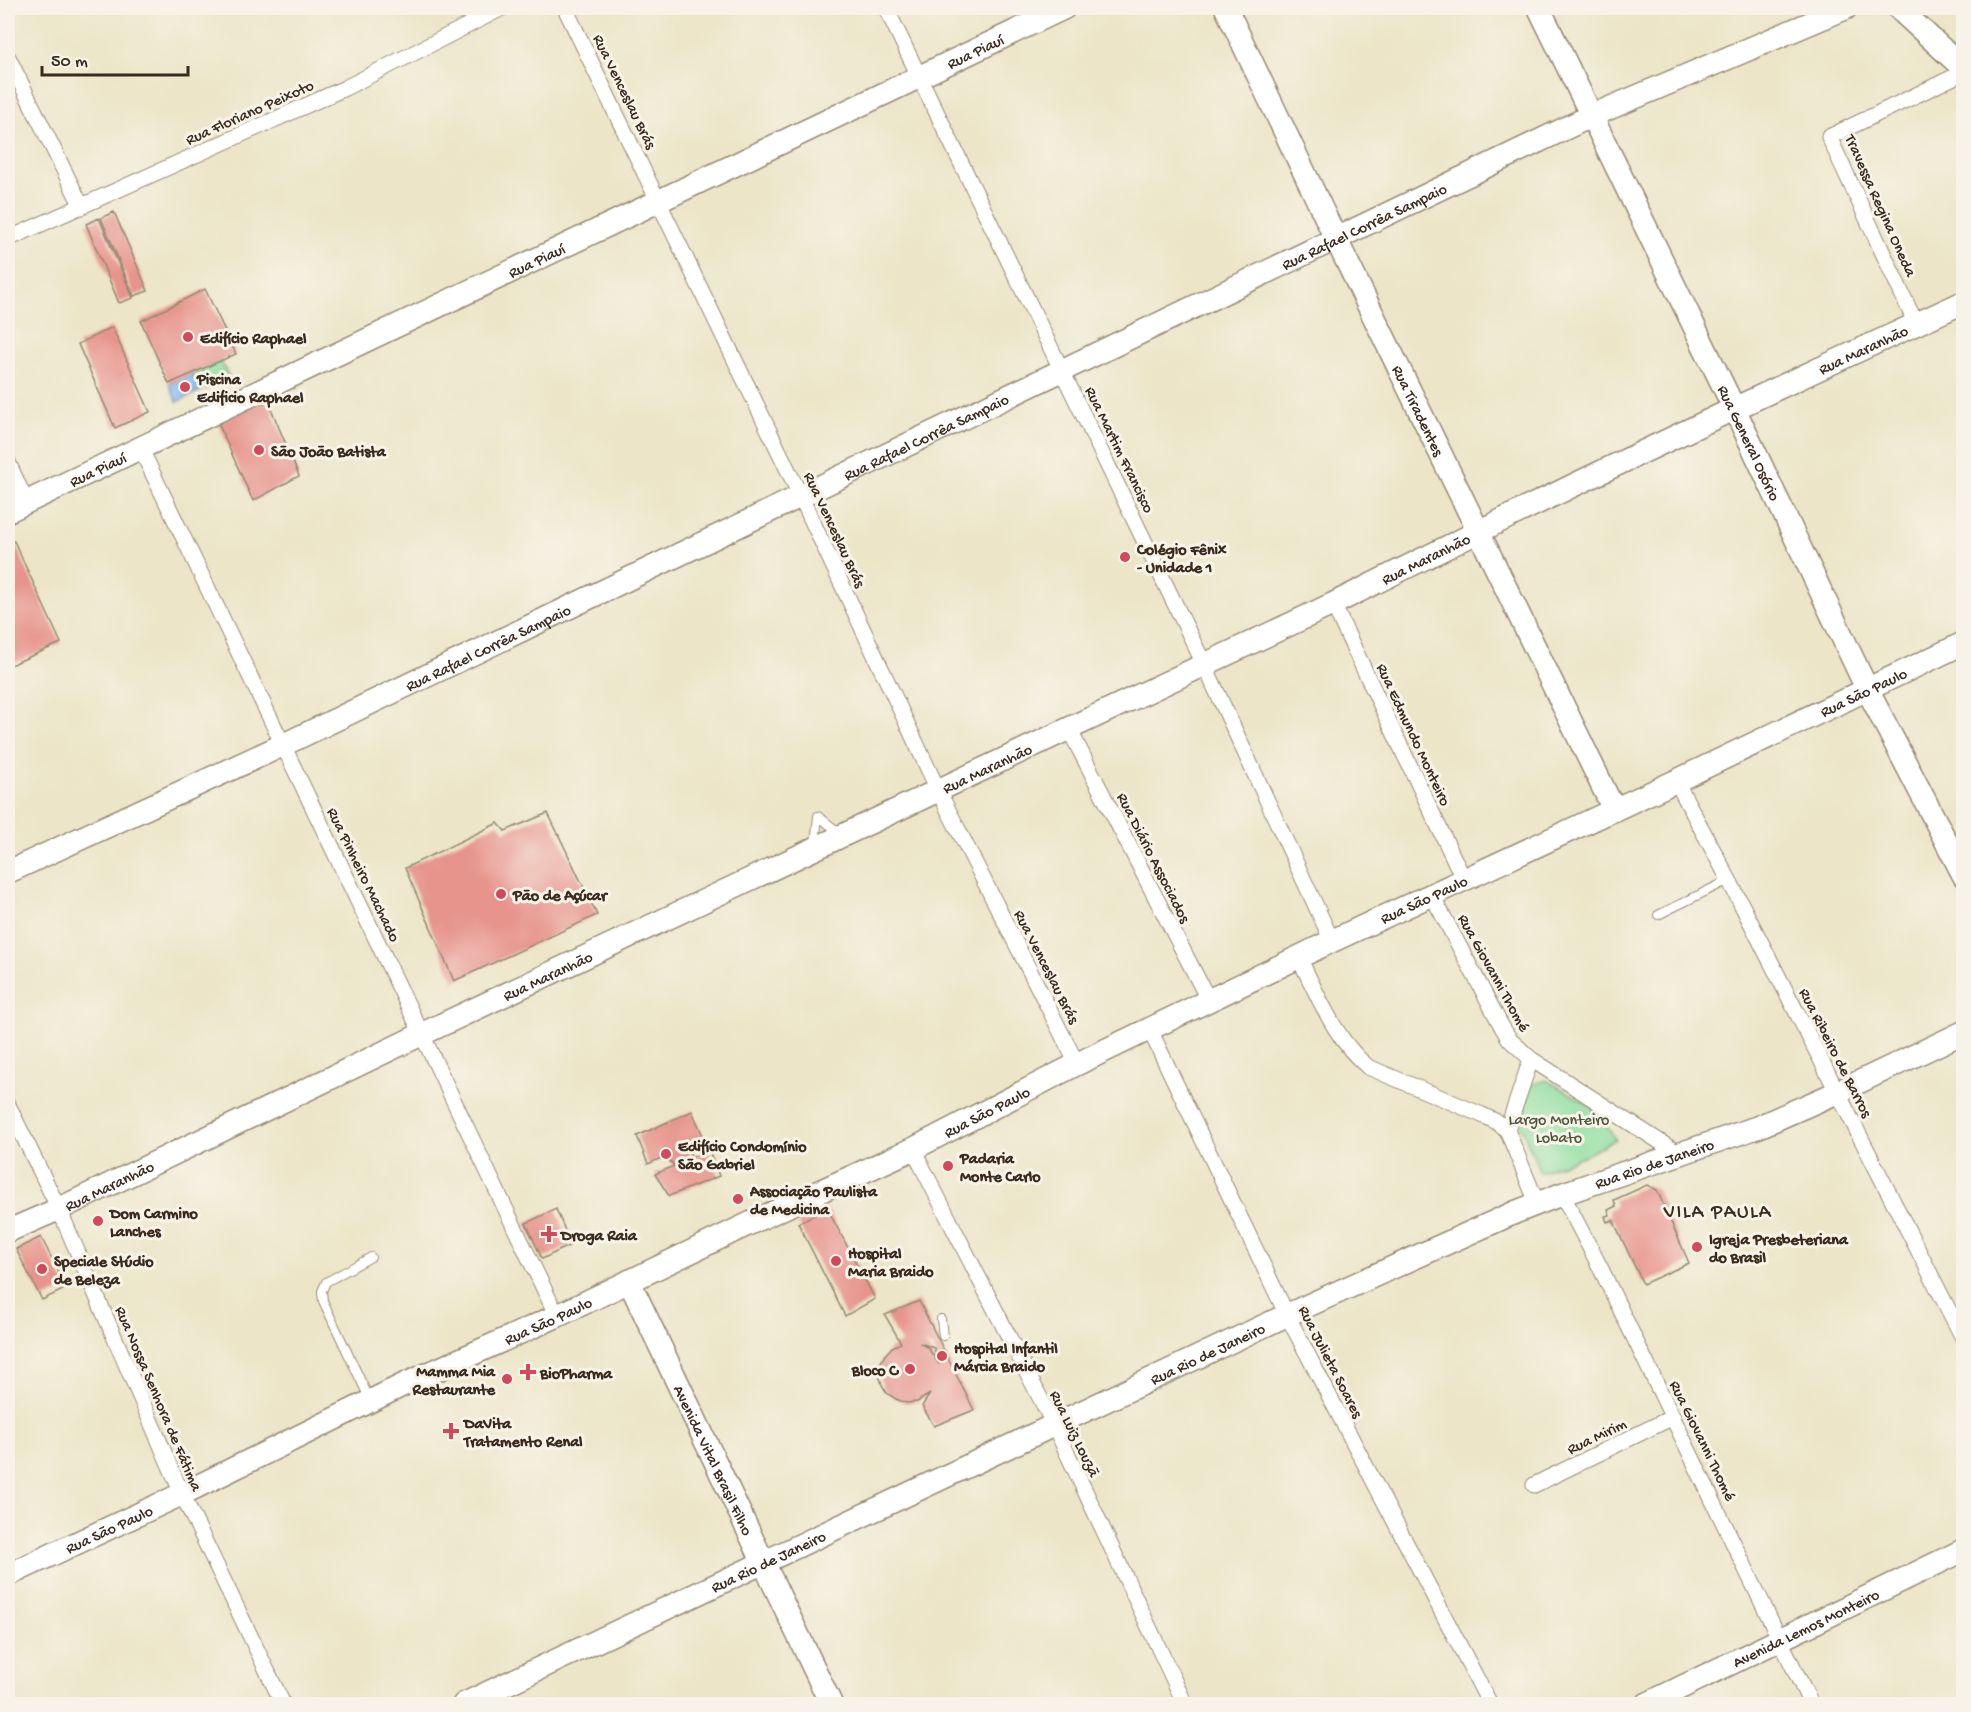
<svg xmlns="http://www.w3.org/2000/svg" width="1971" height="1712" viewBox="0 0 1971 1712" font-family="'Gochi Hand',sans-serif">
<style>
.green{fill:#8ddf9f;stroke:#64845e;stroke-width:1.5}
.water{fill:#82bbf2;stroke:#5e7288;stroke-width:1.5}
.building{fill:#e7948c;fill-rule:evenodd}
.lines{fill:none;stroke-linecap:round;stroke-linejoin:round}
.lane-casing{stroke:#948872;stroke-width:10}
.street-casing{stroke:#948872;stroke-width:17}
.secondary-casing{stroke:#948872;stroke-width:25}
.lane{stroke:#fff;stroke-width:8}
.street{stroke:#fff;stroke-width:15}
.secondary{stroke:#fff;stroke-width:22}
.poi-dot{fill:#d1495b;stroke:#f7f3e8;stroke-width:2}
.labels{text-anchor:middle;stroke-width:6;stroke-linejoin:round;paint-order:stroke}
.street-label{font-size:16px;fill:#3b2a1e;stroke:#f7f3e8}
.poi-label{font-size:16px;font-weight:bold;fill:#3b2a1e;stroke:#f7f3e8;text-anchor:start}
.park-label{font-size:16px;fill:#50573e;stroke:#f7f3e8}
.quarter-label{font-size:20px;letter-spacing:1.5px;fill:#3b2a1e;stroke:#f7f3e8}
</style>
<rect width="100%" height="100%" fill="#f7f3e8"/>
<filter id="ink" filterUnits="userSpaceOnUse"><feTurbulence type="fractalNoise" baseFrequency=".0167" numOctaves="2"/><feDisplacementMap in="SourceGraphic" scale="12" xChannelSelector="R" yChannelSelector="G"/><feConvolveMatrix kernelMatrix="1 2 1 2 8 2 1 2 1" color-interpolation-filters="sRGB"/></filter>
<filter id="wash" filterUnits="userSpaceOnUse"><feTurbulence type="fractalNoise" baseFrequency=".008" numOctaves="4" result="noise"/><feDisplacementMap in="SourceGraphic" scale="24" xChannelSelector="R" yChannelSelector="G"/><feGaussianBlur stdDeviation="1.35" result="paint"/><feColorMatrix in="noise" values="0 0 0 0 0 0 0 0 0 0 0 0 0 0 0 0 0 1.4 0 .05"/><feComposite in="paint" operator="in"/></filter>
<g filter="url(#wash)">
<rect width="100%" height="100%" fill="#ece5c7"/>
<!-- green -->
<path class="green" d="M221,361L229,377L200,391L192,374Z
M1546,1080C1578,1098 1597,1105 1615,1139L1586,1155L1540,1172L1518,1119L1530,1085Z"/>
<!-- water -->
<path class="water" d="M192,374L200,391L177,402L169,384Z"/>
<g id="blocks">
<!-- building -->
<path class="building" d="M114,212L148,291L134,296L101,218Z
M99,218L133,298L119,303L86,224Z
M205,289L236,354L169,384L141,321Z
M112,327L150,412L115,428L78,344Z
M267,399L299,476L253,501L218,423Z
M14,541L61,643L8,666V544Z
M548,813L597,915L454,981L405,868L498,823L505,831Z
M692,1111L704,1138L685,1147L692,1157L709,1151L719,1176L669,1196L655,1174L674,1166L666,1156L648,1164L637,1136Z
M1647,1185L1657,1190L1689,1263L1643,1284L1613,1220L1607,1222L1605,1216L1610,1215L1608,1210L1616,1206L1614,1200Z
M827,1208L875,1299L845,1316L798,1223Z
M556,1209L571,1245L542,1259L526,1223Z
M41,1237L67,1288L42,1300L16,1249Z
M919,1301L974,1410L934,1426L922,1406L930,1394L917,1402L906,1403L896,1399L887,1393L882,1385L879,1374L880,1364L885,1355L892,1347L901,1343L885,1315ZM920,1343L934,1348L939,1364L928,1348Z"/>
</g>
</g>
<g filter="url(#ink)">
<use href="#blocks" fill-opacity="0" stroke="#948872" stroke-width="1.5"/>
<g class="lines">
<!-- lane casing -->
<g class="lane-casing">
<path id="lane" d="M815,844L818,816L841,834
M1658,915L1729,880
M941,1319L943,1336
M370,1400L323,1301L322,1291L326,1282L371,1257"/>
</g>
<!-- street casing -->
<g class="street-casing">
<path id="street" d="M565,8L800,495L938,790L1077,1064
M886,8L1204,664L1332,941
M8,57L82,207
M8,239L345,88L502,8
M1916,324L1829,137L1964,72
M140,447L557,1316
M8,462L26,502
M1333,604L1464,880
M1069,729L1209,1001
M1676,781L1729,880L1964,1340
M1432,895L1502,1027L1510,1040L1531,1059L1679,1154
M1299,958C1318,995 1335,1040 1368,1067L1482,1115L1495,1121L1507,1130L1537,1203
M1150,1030L1287,1315L1490,1704
M8,1105L59,1209L182,1494L283,1704
M1507,1130L1531,1059
M913,1149L1054,1425L1185,1704
M1562,1194L1600,1267L1811,1704
M1534,1485L1673,1417"/>
</g>
<!-- secondary casing -->
<g class="secondary-casing">
<g id="secondary">
<path id="s1" d="M1226,8L1336,239L1614,810"/>
<path id="s2" d="M1539,8L1734,408L1867,689L1964,876"/>
<path d="M1898,8L1964,69"/>
<path id="s3" d="M8,511L1064,8"/>
<path id="s4" d="M8,872L283,745L1591,116L1846,8"/>
<path id="s5" d="M8,1231L59,1209L422,1034L1333,604C1541,499 1752,399 1964,302"/>
<path id="s6" d="M629,1281L831,1704"/>
<path id="s7" d="M8,1575L182,1494L401,1386L557,1316L759,1219L913,1149L1077,1064L1332,941L1676,781L1964,643"/>
<path id="s8" d="M464,1704L1287,1315L1516,1212L1562,1194L1758,1127L1838,1092L1964,1032"/>
<path id="s9" d="M1647,1704L1964,1550"/>
</g>
</g>
<!-- lane -->
<use href="#lane" class="lane"/>
<!-- street -->
<use href="#street" class="street"/>
<!-- secondary -->
<use href="#secondary" class="secondary"/>
</g>
</g>
<!-- markers -->
<g class="poi-dot">
<circle cx="188" cy="337" r="6"/>
<circle cx="185" cy="387" r="6"/>
<circle cx="259" cy="450" r="6"/>
<circle cx="1125" cy="557" r="6"/>
<circle cx="501" cy="894" r="6"/>
<circle cx="666" cy="1154" r="6"/>
<circle cx="948" cy="1166" r="6"/>
<circle cx="738" cy="1199" r="6"/>
<circle cx="98" cy="1221" r="6"/>
<path d="M546 1225h6v6h6v6h-6v6h-6v-6h-6v-6h6z"/>
<circle cx="1697" cy="1247" r="6"/>
<circle cx="836" cy="1261" r="6"/>
<circle cx="42" cy="1269" r="6"/>
<circle cx="942" cy="1356" r="6"/>
<circle cx="910" cy="1369" r="6"/>
<path d="M525 1363h6v6h6v6h-6v6h-6v-6h-6v-6h6z"/>
<circle cx="507" cy="1379" r="6"/>
<path d="M448 1422h6v6h6v6h-6v6h-6v-6h-6v-6h6z"/>
</g>
<g class="labels">
<!-- street labels -->
<g class="street-label">
<text dy="6" stroke="none"><textPath href="#s3" startOffset="1071">Rua Piauí</textPath></text>
<text transform="translate(626 91) rotate(64)" y="6">Rua Venceslau Brás</text>
<text transform="translate(249 111) rotate(-24)" y="6">Rua Floriano Peixoto</text>
<text transform="translate(1882 205) rotate(66)" y="6">Travessa Regina Oneda</text>
<text dy="6" stroke="none"><textPath href="#s4" startOffset="1502">Rua Rafael Corrêa Sampaio</textPath></text>
<text dy="6" stroke="none"><textPath href="#s3" startOffset="585">Rua Piauí</textPath></text>
<text dy="6" stroke="none"><textPath href="#s5" startOffset="2054">Rua Maranhão</textPath></text>
<text dy="6" stroke="none"><textPath href="#s1" startOffset="446">Rua Tiradentes</textPath></text>
<text dy="6" stroke="none"><textPath href="#s4" startOffset="1016">Rua Rafael Corrêa Sampaio</textPath></text>
<text dy="6" stroke="none"><textPath href="#s2" startOffset="483">Rua General Osório</textPath></text>
<text transform="translate(1121 449) rotate(64)" y="6">Rua Martim Francisco</text>
<text dy="6" stroke="none"><textPath href="#s3" startOffset="99">Rua Piauí</textPath></text>
<text transform="translate(836 529) rotate(65)" y="6">Rua Venceslau Brás</text>
<text dy="6" stroke="none"><textPath href="#s5" startOffset="1569">Rua Maranhão</textPath></text>
<text dy="6" stroke="none"><textPath href="#s4" startOffset="530">Rua Rafael Corrêa Sampaio</textPath></text>
<text dy="6" stroke="none"><textPath href="#s7" startOffset="2055">Rua São Paulo</textPath></text>
<text transform="translate(1415 734) rotate(65)" y="6">Rua Edmundo Monteiro</text>
<text dy="6" stroke="none"><textPath href="#s5" startOffset="1083">Rua Maranhão</textPath></text>
<text transform="translate(1155 857) rotate(63)" y="6">Rua Diário Associados</text>
<text transform="translate(365 874) rotate(64)" y="6">Rua Pinheiro Machado</text>
<text dy="6" stroke="none"><textPath href="#s7" startOffset="1569">Rua São Paulo</textPath></text>
<text transform="translate(1048 966) rotate(63)" y="6">Rua Venceslau Brás</text>
<text transform="translate(1495 972) rotate(61)" y="6">Rua Giovanni Thomé</text>
<text dy="6" stroke="none"><textPath href="#s5" startOffset="597">Rua Maranhão</textPath></text>
<text transform="translate(1837 1052) rotate(63)" y="6">Rua Ribeiro de Barros</text>
<text dy="6" stroke="none"><textPath href="#s7" startOffset="1083">Rua São Paulo</textPath></text>
<text dy="6" stroke="none"><textPath href="#s8" startOffset="1308">Rua Rio de Janeiro</textPath></text>
<text dy="6" stroke="none"><textPath href="#s5" startOffset="111">Rua Maranhão</textPath></text>
<text dy="6" stroke="none"><textPath href="#s7" startOffset="597">Rua São Paulo</textPath></text>
<text dy="6" stroke="none"><textPath href="#s8" startOffset="822">Rua Rio de Janeiro</textPath></text>
<text transform="translate(1332 1361) rotate(63)" y="6">Rua Julieta Soares</text>
<text transform="translate(160 1398) rotate(67)" y="6">Rua Nossa Senhora de Fátima</text>
<text transform="translate(1076 1433) rotate(64)" y="6">Rua Luiz Louzã</text>
<text transform="translate(1596 1435) rotate(-26)" y="6">Rua Mirim</text>
<text transform="translate(1704 1440) rotate(64)" y="6">Rua Giovanni Thomé</text>
<text dy="6" stroke="none"><textPath href="#s6" startOffset="198">Avenida Vital Brasil Filho</textPath></text>
<text dy="6" stroke="none"><textPath href="#s7" startOffset="111">Rua São Paulo</textPath></text>
<text dy="6" stroke="none"><textPath href="#s8" startOffset="336">Rua Rio de Janeiro</textPath></text>
<text dy="6" stroke="none"><textPath href="#s9" startOffset="176">Avenida Lemos Monteiro</textPath></text>
</g>
<!-- poi labels -->
<g class="poi-label">
<text x="200" y="343">Edifício Raphael</text>
<text x="197" y="384">Piscina<tspan x="197" dy="18">Edificio Raphael</tspan></text>
<text x="271" y="456">São João Batista</text>
<text x="1137" y="554">Colégio Fênix<tspan x="1137" dy="18">- Unidade 1</tspan></text>
<text x="513" y="900">Pão de Açúcar</text>
<text x="678" y="1151">Edifício Condomínio<tspan x="678" dy="18">São Gabriel</tspan></text>
<text x="960" y="1163">Padaria<tspan x="960" dy="18">Monte Carlo</tspan></text>
<text x="750" y="1196">Associação Paulista<tspan x="750" dy="18">de Medicina</tspan></text>
<text x="110" y="1218">Dom Carmino<tspan x="110" dy="18">Lanches</tspan></text>
<text x="561" y="1240">Droga Raia</text>
<text x="1709" y="1244">Igreja Presbeteriana<tspan x="1709" dy="18">do Brasil</tspan></text>
<text x="848" y="1258">Hospital<tspan x="848" dy="18">Maria Braido</tspan></text>
<text x="54" y="1266">Speciale Stúdio<tspan x="54" dy="18">de Beleza</tspan></text>
<text x="954" y="1353">Hospital Infantil<tspan x="954" dy="18">Márcia Braido</tspan></text>
<text x="898" y="1375" text-anchor="end">Bloco C</text>
<text x="495" y="1376" text-anchor="end">Mamma Mia<tspan x="495" dy="18">Restaurante</tspan></text>
<text x="540" y="1378">BioPharma</text>
<text x="464" y="1428">DaVita<tspan x="464" dy="18">Tratamento Renal</tspan></text>
</g>
<!-- park labels -->
<g class="park-label">
<text x="1559" y="1124">Largo Monteiro<tspan x="1559" dy="18">Lobato</tspan></text>
</g>
<!-- quarter labels -->
<g class="quarter-label">
<text x="1718" y="1217">VILA PAULA</text>
</g>
</g>
<!-- margin -->
<rect width="1971" height="1712" fill="none" stroke="#f7f3e8" stroke-width="30"/>
<!-- scale -->
<path d="M42 66v9h146v-9" fill="none" stroke="#3b2a1e" stroke-width="3"/>
<text x="51" y="66" font-size="18" fill="#3b2a1e" stroke="#f7f3e8" stroke-width="4.5" paint-order="stroke">50 m</text>
</svg>
